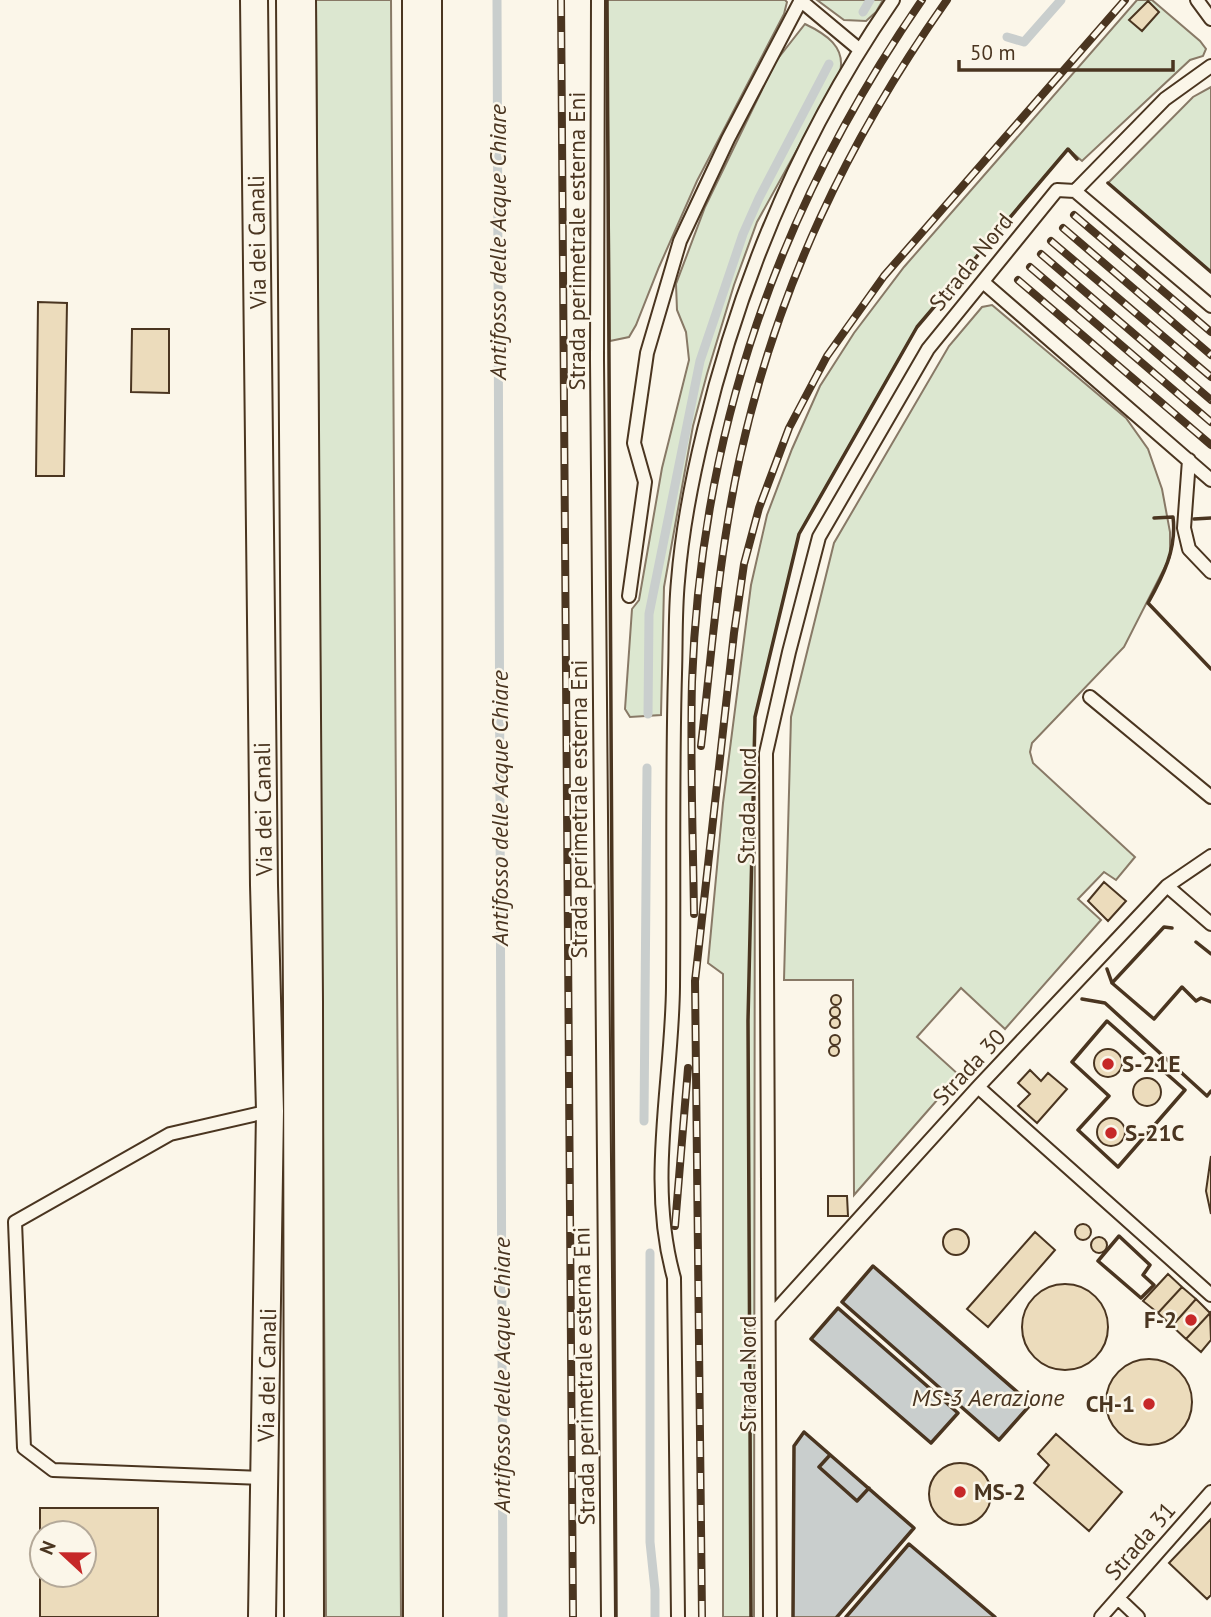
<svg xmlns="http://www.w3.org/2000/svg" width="1211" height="1617" viewBox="0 0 1211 1617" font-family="'PT Sans',sans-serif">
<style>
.green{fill:#dce7d0;stroke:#887966;stroke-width:2}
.water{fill:#c9cecd;stroke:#887966;stroke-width:2}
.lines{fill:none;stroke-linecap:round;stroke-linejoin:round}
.stream{stroke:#c9cecd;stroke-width:9}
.building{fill:#ecdcbc;stroke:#4a3520;stroke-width:2;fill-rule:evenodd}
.lane-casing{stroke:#4a3520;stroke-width:16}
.street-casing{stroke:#4a3520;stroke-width:30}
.highway-casing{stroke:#4a3520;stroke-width:42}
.lane{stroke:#fbf6e9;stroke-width:12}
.street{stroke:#fbf6e9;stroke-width:26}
.highway{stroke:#fbf6e9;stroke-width:38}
.rail-casing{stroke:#4a3520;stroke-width:8}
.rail{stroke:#fbf6e9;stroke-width:5;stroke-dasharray:16;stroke-linecap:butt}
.wall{stroke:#4a3520;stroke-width:3.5}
.poi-dot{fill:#c62828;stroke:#fbf6e9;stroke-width:2.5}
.labels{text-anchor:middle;stroke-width:5;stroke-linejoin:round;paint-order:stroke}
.street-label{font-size:23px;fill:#4a3520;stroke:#fbf6e9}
.poi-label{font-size:23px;font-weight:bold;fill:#4a3520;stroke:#fbf6e9;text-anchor:start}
.water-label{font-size:24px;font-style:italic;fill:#4a3520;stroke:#fbf6e9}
</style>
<rect width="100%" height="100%" fill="#fbf6e9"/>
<!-- green -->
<path class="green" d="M316,0H391L401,1617H326Z
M607,0H785L787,2L784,14L697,181L659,267L636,325L629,337L610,341Z
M817,0H883L876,12L866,21L844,20Z
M1137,0H1152L1200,41L1206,49L1203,56L1190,60L1082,161L1068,149L917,327L799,534L755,717L754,1617H723V974L708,963L723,803L751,585L767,515L792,449L820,386L854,333L904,267Z
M805,24C826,34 846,47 840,72L757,222L734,285L707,374L693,426L664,587L661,715L630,717L625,709L632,609L639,600L662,468L689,360L686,332L677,310L676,284L705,207L776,61Z
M1211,87V272L1108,183L1193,97Z
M992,305L1126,418L1148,449L1162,489L1170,532V557L1124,647L1032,743L1030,752L1033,763L1135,857L1116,880L1104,872L1078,899L1101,920L1005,1029L961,988L917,1037L959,1075L854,1195L853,980H784L791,717L834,543L949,346L982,307Z"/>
<!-- water -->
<path class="water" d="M873,1266L1031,1404L999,1440L842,1302Z
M838,1308L958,1413L931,1443L811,1339Z
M804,1432L914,1528L837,1617H793L794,1446Z
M909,1544L995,1617H846Z"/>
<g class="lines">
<!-- stream -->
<path class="stream" d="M497,0L503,1617
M863,12L870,0
M1007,37L1024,42L1061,0
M648,714L649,614L700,361L743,234L759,198L829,64
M644,1121L647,768
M650,1253V1542L655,1590V1617"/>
</g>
<!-- building -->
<path class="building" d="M1148,1L1159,12L1142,31L1129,20Z
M38,302L67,303L64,476H36Z
M132,329H169V393L131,392Z
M1104,882L1126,901L1108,921L1088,901Z
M831 1000a5 5 0 1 1 10 0a5 5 0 1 1-10 0Z
M830 1012a5 5 0 1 1 10 0a5 5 0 1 1-10 0Z
M830 1023a5 5 0 1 1 10 0a5 5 0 1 1-10 0Z
M830 1040a5 5 0 1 1 10 0a5 5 0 1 1-10 0Z
M829 1051a5 5 0 1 1 10 0a5 5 0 1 1-10 0Z
M1094 1063a14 14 0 1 1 28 0a14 14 0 1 1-28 0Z
M1030,1070L1041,1081L1048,1073L1067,1089L1037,1123L1018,1106L1030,1094L1018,1083Z
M1133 1092a14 14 0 1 1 28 0a14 14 0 1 1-28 0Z
M1097 1132a14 14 0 1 1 28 0a14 14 0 1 1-28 0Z
M1211,1156V1214L1206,1191Z
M828,1196H847L848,1216H828Z
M1075 1232a8 8 0 1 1 16 0a8 8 0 1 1-16 0Z
M943 1242a13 13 0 1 1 26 0a13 13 0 1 1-26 0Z
M1035,1232L1055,1250L988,1327L967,1309Z
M1091 1245a8 8 0 1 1 16 0a8 8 0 1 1-16 0Z
M1168,1274L1182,1287L1158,1313L1143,1301Z
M1022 1327a43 43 0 1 1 86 0a43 43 0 1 1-86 0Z
M1182,1287L1196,1299L1172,1326L1158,1313Z
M1196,1299L1210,1313L1186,1339L1172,1326Z
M1210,1313L1211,1340L1201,1352L1186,1339Z
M1106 1402a43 43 0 1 1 86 0a43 43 0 1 1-86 0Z
M1056,1434L1122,1492L1089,1531L1034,1483L1049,1465L1038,1454Z
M929 1494a31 31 0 1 1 62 0a31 31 0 1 1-62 0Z
M40,1508H158V1617H40ZM42,1533H84V1575H42Z
M1211,1519V1595L1207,1599L1169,1563Z"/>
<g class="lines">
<!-- lane casing -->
<g class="lane-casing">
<path id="lane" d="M598,0L597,360L608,1617
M800,0L860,50
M1197,0L1211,19
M1075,191L1165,99L1211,66
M983,282L1211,480
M1189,460L1184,528L1189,549L1211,572
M629,596L645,482L634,443L647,353L680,241L728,139L801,0
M1090,697L1211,797
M1167,886L1211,924
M978,1087L1211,1295
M769,1318L978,1087L1167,886L1211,856
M265,1478L53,1470L24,1448L15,1222L170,1134L270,1111
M1118,1598L1138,1617
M678,1617L674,1278C647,1182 672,1084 673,987C674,882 672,778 675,674C676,643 675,612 678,581C682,530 692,479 704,430C741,277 803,130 893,0
M770,1617L766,753L789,652L819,537L928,349L1057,190L1075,191L1211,306
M1101,1617L1211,1492"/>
</g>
<!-- street casing -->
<g class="street-casing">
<path id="street" d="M254,0L264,885L270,1111L262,1617"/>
</g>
<!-- highway casing -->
<g class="highway-casing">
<path id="highway" d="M296,0L303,1002L304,1617
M422,0L423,1617"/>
</g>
<!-- lane -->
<use href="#lane" class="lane"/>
<!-- street -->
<use href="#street" class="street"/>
<!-- highway -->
<use href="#highway" class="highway"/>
<!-- rail casing -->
<g class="rail-casing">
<path id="rail" d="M561,0L573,1617
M1074,215L1211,332
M1063,228L1211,355
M1051,241L1211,377
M1041,254L1211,400
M1030,267L1211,422
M1018,280L1211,445
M701,746C712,650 719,552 740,457C778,286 847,142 947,0
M694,914C693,837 690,759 692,682C701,429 779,207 922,0
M675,1226L688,1068
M702,1617L695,981L734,633L744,564L759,508L789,428L827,356L884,276L1125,0"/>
</g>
<!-- rail -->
<use href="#rail" class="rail"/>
<!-- wall -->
<path class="wall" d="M607,0L616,1617
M1108,183L1211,272
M1154,518L1173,517C1177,549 1163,576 1148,603L1211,669
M1194,519L1211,518
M1196,942L1211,954
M1107,969L1112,983L1154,1019L1182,987L1196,1001L1201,998L1211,1002
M1112,983L1164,927L1172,928
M1082,999L1105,1003L1207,1096L1211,1091
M1107,1021L1185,1090L1118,1167L1078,1130L1109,1096L1072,1062Z
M1119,1236L1150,1265L1143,1275L1154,1285L1141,1298L1098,1261Z
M873,1266L1031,1404L999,1440L842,1302Z
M838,1308L958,1413L931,1443L811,1339Z
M830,1455L819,1467L857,1501L869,1488
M751,1617L748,1021L755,717L799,534L917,327L1068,149L1077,159
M793,1617L794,1446L804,1432L914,1528L837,1617
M846,1617L909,1544L995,1617"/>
</g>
<!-- markers -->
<g class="poi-dot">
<circle cx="1108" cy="1064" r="7"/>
<circle cx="1111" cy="1133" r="7"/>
<circle cx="1191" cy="1320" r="7"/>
<circle cx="1149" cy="1404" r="7"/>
<circle cx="960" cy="1492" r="7"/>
</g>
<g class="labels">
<!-- street labels -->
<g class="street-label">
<text transform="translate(577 241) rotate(-90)" y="8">Strada perimetrale esterna Eni</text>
<text transform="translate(257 242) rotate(-91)" y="8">Via dei Canali</text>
<text transform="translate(971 262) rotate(-51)" y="8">Strada Nord</text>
<text transform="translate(747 806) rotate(-89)" y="8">Strada Nord</text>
<text transform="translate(263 809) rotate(-91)" y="8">Via dei Canali</text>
<text transform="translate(579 809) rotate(-90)" y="8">Strada perimetrale esterna Eni</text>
<text transform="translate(969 1067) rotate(-47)" y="8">Strada 30</text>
<text transform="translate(748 1374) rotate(-90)" y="8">Strada Nord</text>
<text transform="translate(267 1375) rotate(-89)" y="8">Via dei Canali</text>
<text transform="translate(584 1376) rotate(-91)" y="8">Strada perimetrale esterna Eni</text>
<text transform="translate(1140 1541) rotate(-49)" y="8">Strada 31</text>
</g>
<!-- poi labels -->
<g class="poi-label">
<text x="1122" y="1072">S-21E</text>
<text x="1125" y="1141">S-21C</text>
<text x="1177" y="1328" text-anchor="end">F-2</text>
<text x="1135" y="1412" text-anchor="end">CH-1</text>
<text x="974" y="1500">MS-2</text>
</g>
<!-- water labels -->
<g class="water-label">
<text transform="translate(498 242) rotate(-90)" y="8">Antifosso delle Acque Chiare</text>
<text transform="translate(500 808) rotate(-90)" y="8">Antifosso delle Acque Chiare</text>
<text transform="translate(502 1375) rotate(-90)" y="8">Antifosso delle Acque Chiare</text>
<text x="988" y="1406">MS-3 Aerazione</text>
</g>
</g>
<!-- north arrow -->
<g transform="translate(63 1554) rotate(292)"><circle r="33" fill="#fbf6e9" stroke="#b4a999" stroke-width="2"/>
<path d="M0-5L12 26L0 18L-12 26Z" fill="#c62828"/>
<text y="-10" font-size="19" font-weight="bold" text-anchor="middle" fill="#4a3520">N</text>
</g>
<!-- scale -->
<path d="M959 60v10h214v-10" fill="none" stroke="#4a3520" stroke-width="3.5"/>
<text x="970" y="60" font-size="21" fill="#4a3520" stroke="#fbf6e9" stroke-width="5" paint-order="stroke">50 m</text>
</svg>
